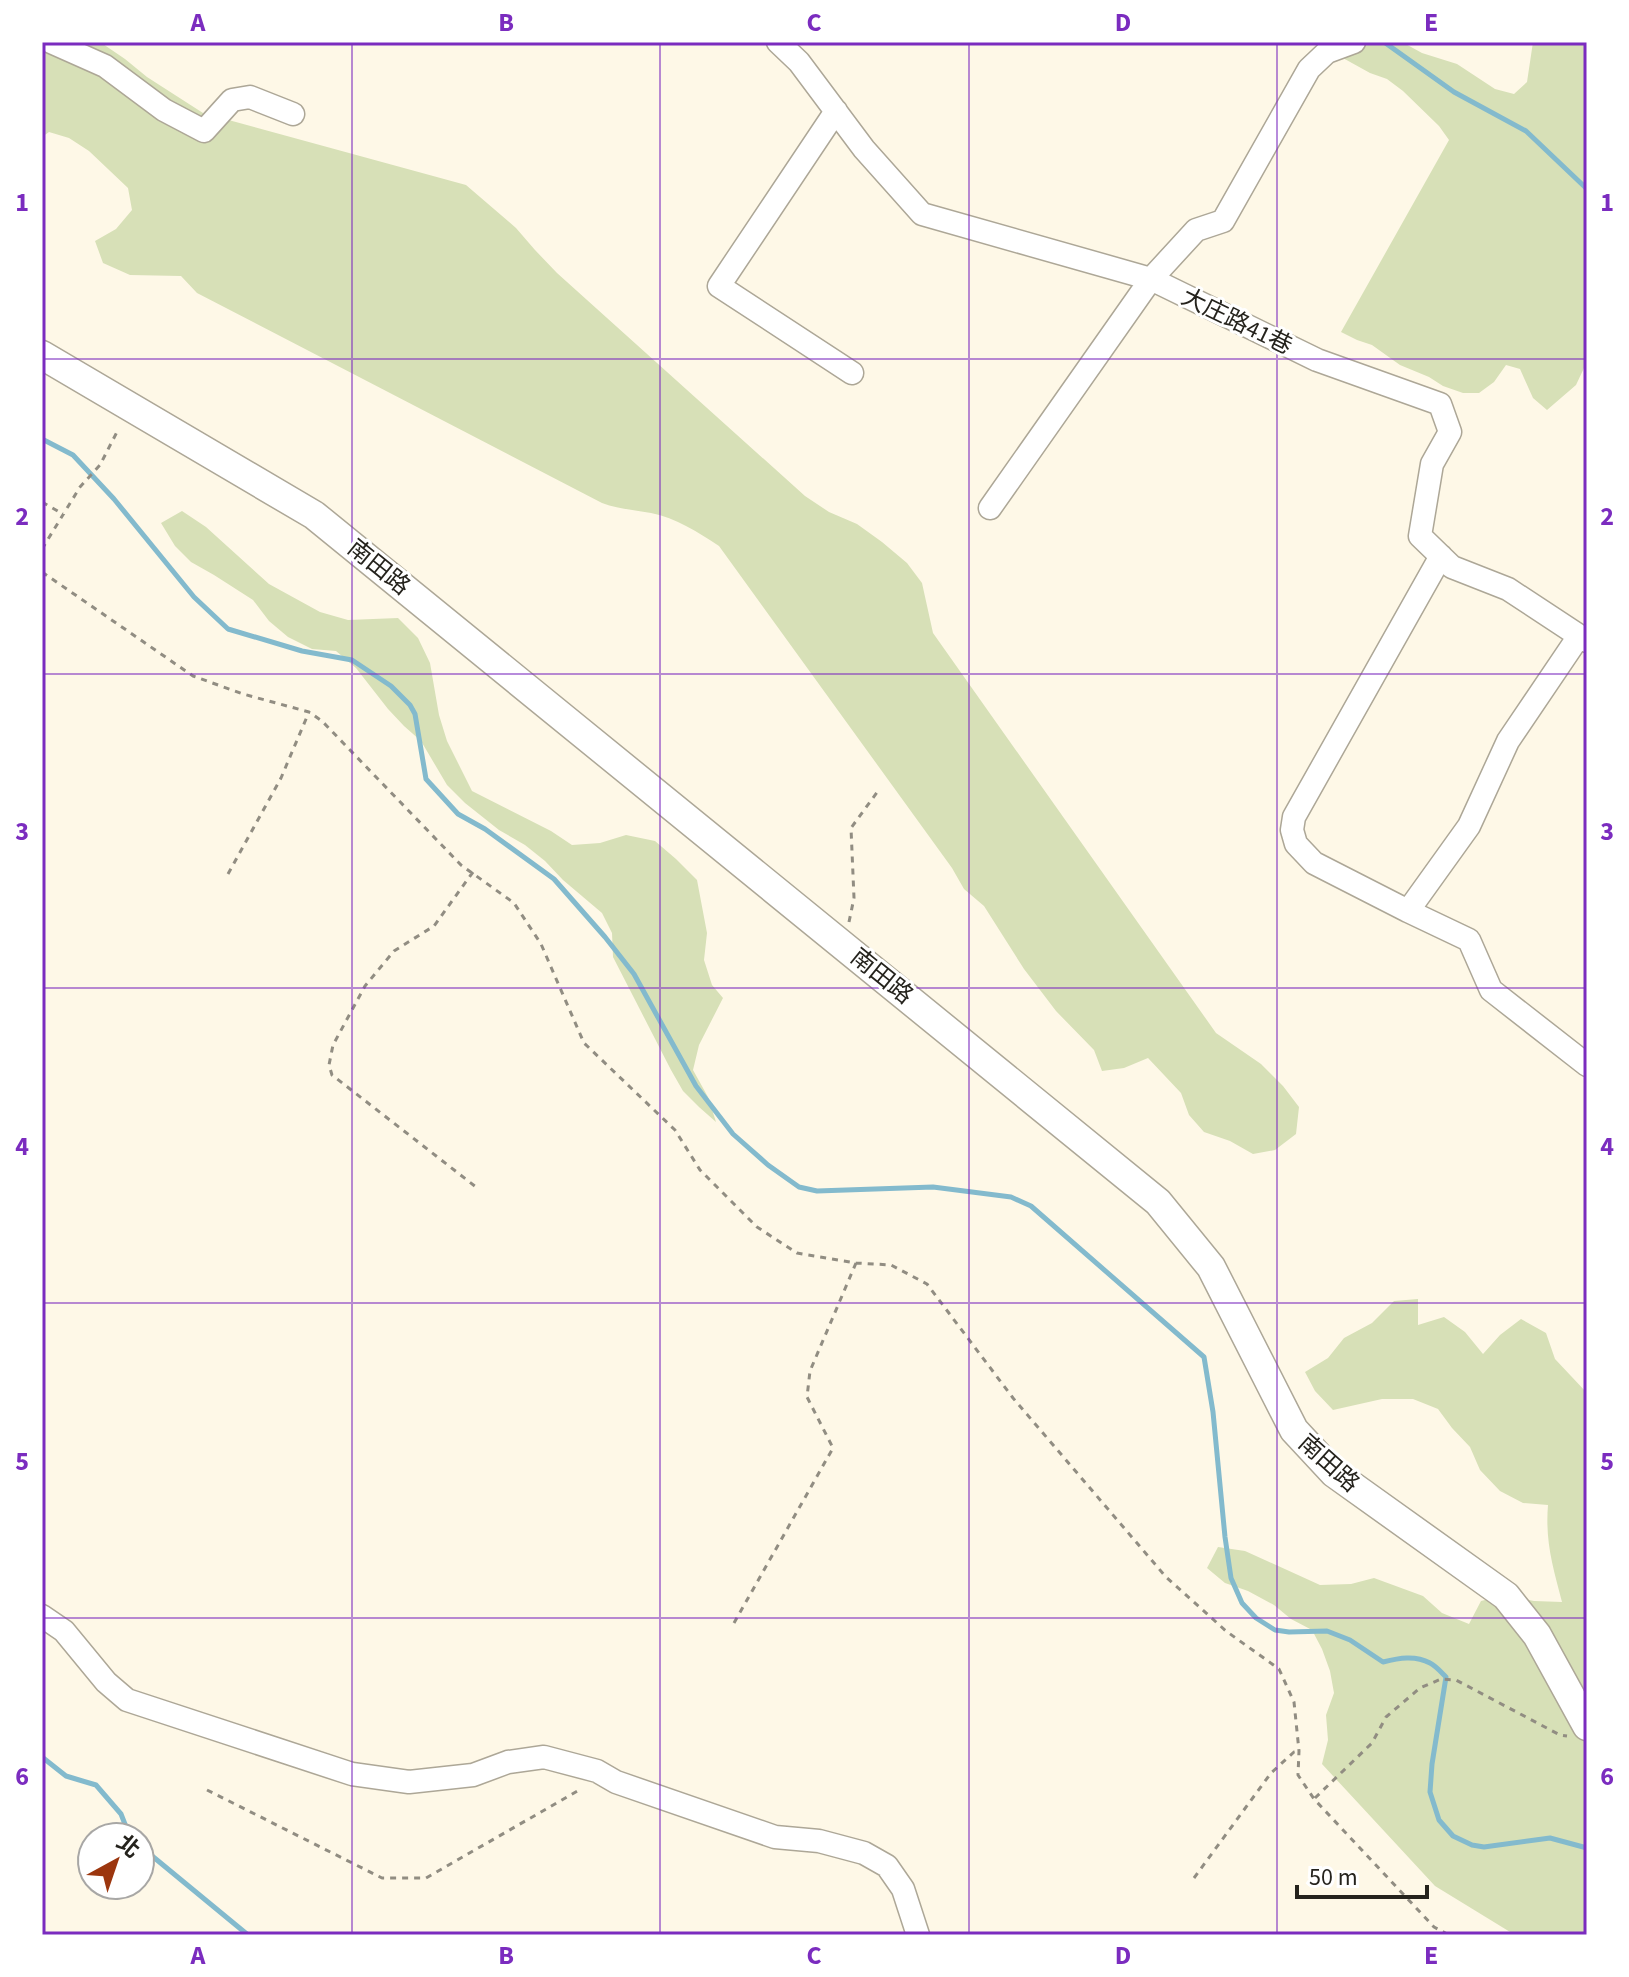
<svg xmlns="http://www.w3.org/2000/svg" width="1629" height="1977" viewBox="0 0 1629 1977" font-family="'Source Sans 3','Noto Sans TC',sans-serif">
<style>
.green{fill:#d7e0b7}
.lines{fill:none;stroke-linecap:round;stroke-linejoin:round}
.stream{stroke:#83bacd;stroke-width:5}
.minor-casing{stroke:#ada797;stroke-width:25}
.major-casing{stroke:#ada797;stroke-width:31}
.path{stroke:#918d82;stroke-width:3;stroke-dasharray:6 6;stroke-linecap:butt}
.minor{stroke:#fff;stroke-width:22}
.major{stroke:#fff;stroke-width:28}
.grid{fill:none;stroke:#7b2cbf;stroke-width:2;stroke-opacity:0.55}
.labels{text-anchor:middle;stroke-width:6;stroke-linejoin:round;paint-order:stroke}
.street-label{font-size:24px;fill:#25231d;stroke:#fff}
.neatline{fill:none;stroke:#7b2cbf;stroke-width:3}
.grid-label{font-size:26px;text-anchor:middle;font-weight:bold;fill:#7b2cbf}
</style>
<rect width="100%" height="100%" fill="#fef8e7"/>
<!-- green -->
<path class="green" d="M42,42H100L125,59L147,77L203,113L466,185L516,228L535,250L557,273L805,496L829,512L857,524L882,542L907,563L922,583L933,633L1216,1033L1261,1064L1283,1086L1299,1107L1296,1134L1275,1150L1253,1154L1230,1141L1204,1132L1189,1115L1181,1093L1148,1058L1124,1068L1102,1071L1094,1050L1056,1011L1024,969L984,906L964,889L952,868L719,546C698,532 676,518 651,513C634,510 618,509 602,503L197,293L181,276L130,275L103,263L95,241L116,229L132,210L128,188L89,151L69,138L49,132L42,137Z
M1314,42H1402L1422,53L1457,64L1495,89L1514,94L1527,82L1533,42H1587V368H1584L1576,385L1547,410L1533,398L1520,369L1506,365L1494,382L1479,393H1463L1443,386L1429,377L1400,365L1372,345L1357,340L1341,332L1449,140L1439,126L1403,91L1387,79L1370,73Z
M182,511L206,527L269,584L320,612L348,620L398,618L418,638L430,663L439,715L447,741L472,791L551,831L572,845L600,843L626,835L655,841L676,859L697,880L707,933L704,960L712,985L723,998L699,1045L693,1070L708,1097L716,1122L699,1107L683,1091L671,1070L613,957L612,933L602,913L563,880L545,861L525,845L499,830L465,803L447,785L421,741L404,726L388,709L356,668L336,651L312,649L288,637L269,621L253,600L214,575L191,562L175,546L161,523Z
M1418,1299V1325L1444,1317L1465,1332L1483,1354L1500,1335L1521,1319L1546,1333L1555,1359L1587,1393V1935H1515L1435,1886L1322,1764L1328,1740L1326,1715L1334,1693L1330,1671L1322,1649L1312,1630L1291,1619L1274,1605L1248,1591L1225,1583L1207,1568L1218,1547L1245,1551L1320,1585L1351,1584L1374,1578L1423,1596L1442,1613L1469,1624L1481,1601L1505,1595L1534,1601L1562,1602C1553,1567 1545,1542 1548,1505L1523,1503L1500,1491L1480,1470L1470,1447L1452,1428L1438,1409L1413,1399H1382L1333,1410L1315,1391L1305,1372L1328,1358L1344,1338L1372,1323L1394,1301Z"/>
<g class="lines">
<!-- stream -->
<path class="stream" d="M1384,42L1454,92L1526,131L1587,189
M42,439L73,455L114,499L194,597L228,629L302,651L352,660L391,686L410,705L415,714L426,779L458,814L485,829L554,879L605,937L634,974L696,1086L733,1134L768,1165L799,1187L817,1191L933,1187L1011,1197L1031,1206L1204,1357L1213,1412L1225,1537L1231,1578L1242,1603L1256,1618L1275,1630L1289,1632L1327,1631L1350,1640L1383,1662C1399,1658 1415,1655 1430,1663C1436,1666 1441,1672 1446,1677L1432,1764L1430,1792L1439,1820L1453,1836L1472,1845L1484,1847L1550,1838L1587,1848
M42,1757L66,1776L96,1785L121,1814L130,1837
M140,1846L248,1935"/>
<!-- minor casing -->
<g class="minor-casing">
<path id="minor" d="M51,42L105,66L164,110L204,131L232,100L250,97L293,114
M778,42L799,62L864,149L922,214L1151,279L1317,360L1440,404L1450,432L1432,464L1420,536L1452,567L1508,589L1587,641
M836,111L719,286L852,373
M990,508L1151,279L1196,230L1223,221L1309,69L1327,52L1354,42
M1441,556L1294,817L1292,830L1296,844L1314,863L1408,911L1469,826L1508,741L1579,636
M1408,911L1469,940L1491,990L1587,1065
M42,1616L64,1631L106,1682L127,1700L352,1774L409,1782L473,1775L508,1762L544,1757L597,1771L616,1782L775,1837L819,1841L864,1853L887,1866L903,1889L918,1935"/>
</g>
<!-- major casing -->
<g class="major-casing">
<path id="major" d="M42,355L314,515L1158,1202L1211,1267L1294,1430L1334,1473L1506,1596L1537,1635L1587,1726"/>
</g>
<!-- path -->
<path class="path" d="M42,502L63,514
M42,549L80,487L100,465L119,428
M42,572L193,676L243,694L309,712L322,721L461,865L514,903L541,944L584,1043L675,1130L700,1170L757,1227L797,1253L856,1263L891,1265L927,1284L1013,1398L1166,1577L1226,1631L1279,1669L1294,1702L1299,1751L1298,1775L1314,1799L1434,1927L1449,1935
M473,872L434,926L394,951L365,986L333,1045L329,1065L332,1075L476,1187
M228,874L281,778L309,712
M849,922L854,898L851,828L878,791
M734,1623L833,1448L807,1397L810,1371L856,1263
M207,1790L382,1878H426L581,1789
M1315,1798L1372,1743L1386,1717L1420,1688L1441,1679L1456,1680L1560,1735L1567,1736
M1194,1878L1271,1773L1294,1752L1299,1751"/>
<!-- minor -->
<use href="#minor" class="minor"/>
<!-- major -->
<use href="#major" class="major"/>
</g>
<!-- grid -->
<path class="grid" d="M352,42V1935M660,42V1935M969,42V1935M1277,42V1935M42,359H1587M42,674H1587M42,988H1587M42,1303H1587M42,1618H1587"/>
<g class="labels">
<!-- street labels -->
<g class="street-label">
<text transform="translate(1237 321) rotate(26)" y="8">大庄路41巷</text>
<text transform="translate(379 567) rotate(39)" y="8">南田路</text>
<text transform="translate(882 976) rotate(39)" y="8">南田路</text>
<text transform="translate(1329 1463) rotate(42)" y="8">南田路</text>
</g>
</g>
<!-- border -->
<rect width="1629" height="1977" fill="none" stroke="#ffffff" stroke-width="88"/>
<!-- north arrow -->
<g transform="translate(116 1861) rotate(40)"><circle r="38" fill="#ffffff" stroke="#a8a7a5" stroke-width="2"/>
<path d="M0-6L14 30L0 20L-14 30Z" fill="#9c360e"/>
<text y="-12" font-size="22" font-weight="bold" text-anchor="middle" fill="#25231d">北</text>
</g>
<!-- scale -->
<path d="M1297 1885v12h130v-12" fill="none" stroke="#25231d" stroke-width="4"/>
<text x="1309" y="1885" font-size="24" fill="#25231d" stroke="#ffffff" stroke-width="6" paint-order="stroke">50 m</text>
<rect x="44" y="44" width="1541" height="1889" class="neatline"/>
<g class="grid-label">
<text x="198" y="31">A</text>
<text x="506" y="31">B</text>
<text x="814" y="31">C</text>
<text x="1123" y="31">D</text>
<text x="1431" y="31">E</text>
<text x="22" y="211">1</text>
<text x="1607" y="211">1</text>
<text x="22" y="525">2</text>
<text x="1607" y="525">2</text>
<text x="22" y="840">3</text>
<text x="1607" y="840">3</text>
<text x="22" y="1155">4</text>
<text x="1607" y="1155">4</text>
<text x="22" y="1470">5</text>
<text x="1607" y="1470">5</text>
<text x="22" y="1785">6</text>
<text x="1607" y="1785">6</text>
<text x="198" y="1964">A</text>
<text x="506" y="1964">B</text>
<text x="814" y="1964">C</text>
<text x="1123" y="1964">D</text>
<text x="1431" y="1964">E</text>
</g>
</svg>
